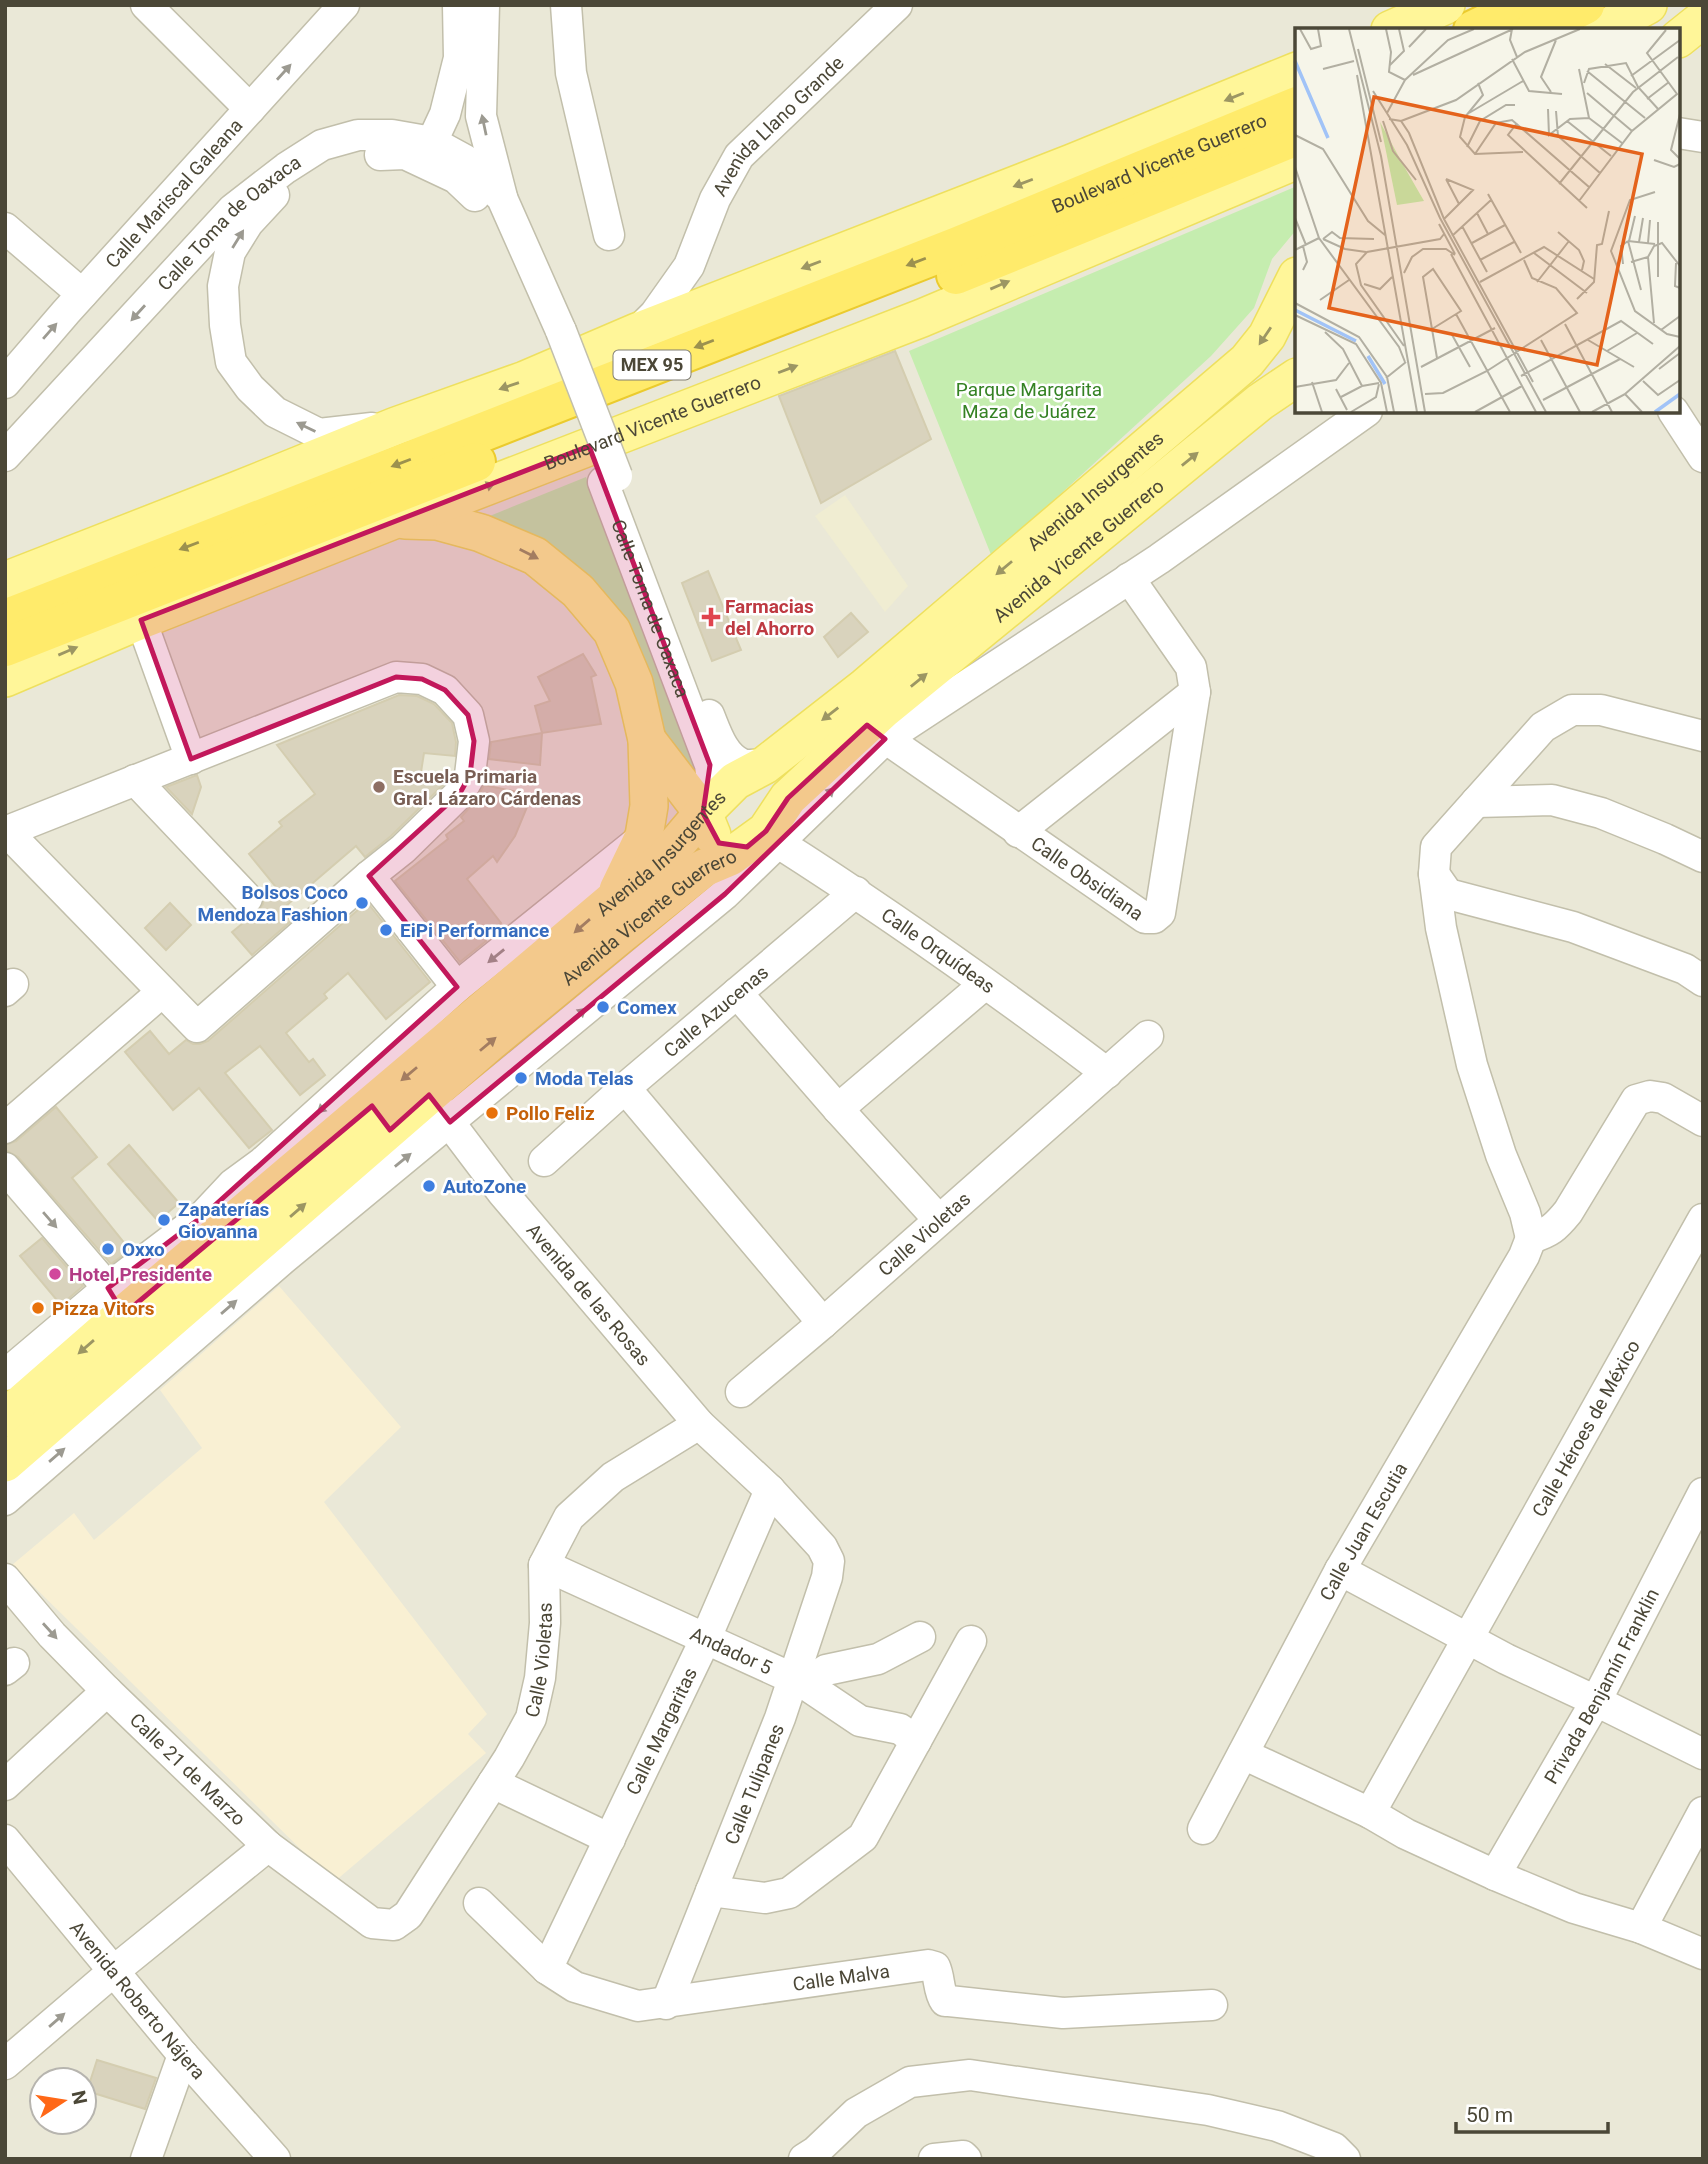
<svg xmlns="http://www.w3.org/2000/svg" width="1708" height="2164" viewBox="0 0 1708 2164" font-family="Roboto,sans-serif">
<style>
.residential{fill:#eae8d7;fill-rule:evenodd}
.commercial{fill:#f9f0d3}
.education{fill:#f0edd2}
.green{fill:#c5edaf}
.building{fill:#d9d3bd;stroke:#d4cdb0;stroke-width:2}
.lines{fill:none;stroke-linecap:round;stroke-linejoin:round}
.minor-casing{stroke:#c2bfab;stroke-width:33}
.major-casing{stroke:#eee05f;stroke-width:40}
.highway-casing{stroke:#ebcb2e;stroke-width:42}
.minor{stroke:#fff;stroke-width:30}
.major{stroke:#fff699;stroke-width:37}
.highway{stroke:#ffeb6b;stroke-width:38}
.minor-bridge-casing{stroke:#c2bfab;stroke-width:33;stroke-linecap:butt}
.minor-bridge{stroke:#fff;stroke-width:30}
.oneway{fill:#9c9a91}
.oneway2{fill:#9c9663}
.oneway3{fill:#9c914e}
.marked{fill:#c2185b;fill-opacity:0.2;stroke:#c2185b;stroke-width:5;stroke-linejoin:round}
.health-dot{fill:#e0444e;stroke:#fff;stroke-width:2.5}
.education-dot{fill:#8d6e63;stroke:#fff;stroke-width:2.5}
.shop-dot{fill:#3f7fe0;stroke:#fff;stroke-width:2.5}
.food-dot{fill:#e8710a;stroke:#fff;stroke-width:2.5}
.hotel-dot{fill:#d1479c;stroke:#fff;stroke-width:2.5}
.labels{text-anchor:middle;stroke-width:5;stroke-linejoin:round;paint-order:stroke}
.shield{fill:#fff;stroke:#817e73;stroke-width:2}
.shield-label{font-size:18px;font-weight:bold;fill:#4b4737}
.street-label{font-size:19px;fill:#4b4737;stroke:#fff}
.park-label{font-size:19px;fill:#358224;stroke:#fff}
.health-label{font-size:19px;font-weight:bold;fill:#be3a42;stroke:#fff;text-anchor:start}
.education-label{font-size:19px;font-weight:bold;fill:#785e54;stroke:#fff;text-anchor:start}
.shop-label{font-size:19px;font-weight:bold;fill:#366cbe;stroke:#fff;text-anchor:start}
.food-label{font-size:19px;font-weight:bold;fill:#c56008;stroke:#fff;text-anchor:start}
.hotel-label{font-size:19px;font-weight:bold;fill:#b23c85;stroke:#fff;text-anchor:start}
.inset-river{fill:none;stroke:#a1c3f7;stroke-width:3.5}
.inset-road{fill:none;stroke:#b2afa2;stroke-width:2}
.view{fill:#e4631c;fill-opacity:0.15;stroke:#e4631c;stroke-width:3.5}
.inset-edge{fill:none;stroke:#4b4737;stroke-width:3.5}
</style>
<rect width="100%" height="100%" fill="#f6f5e9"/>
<!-- residential -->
<path class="residential" d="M5,5H1703V2159H5ZM1297,30H1678V411H1297ZM42,2080H84V2122H42Z"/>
<!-- commercial -->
<path class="commercial" d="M279,1286L401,1427L324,1502L487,1714L468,1734L486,1753L334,1882L12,1565L74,1513L94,1540L202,1448L160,1390Z"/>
<!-- education -->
<path class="education" d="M845,495L908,586L885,612L815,516Z"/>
<!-- green -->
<path class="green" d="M1297,186V229L1272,259L1254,308L1211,356L992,557L909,351Z
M586,477L698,764L690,782L674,775L616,633L465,526Z"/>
<!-- building -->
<path class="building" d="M895,351L931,439L821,503L779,396Z
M708,571L741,650L712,661L682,583Z
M851,613L868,632L838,657L824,637Z
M583,654L596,675L591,677L601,724L542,733L535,706L550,701L538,677Z
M399,695L417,696L434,704L452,723L456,742L455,756L424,753L421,772L449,778L446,782L391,836L365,857L356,846L287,905L297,916L252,955L232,932L259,910L263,904L264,897L276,887L249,854L282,826L279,822L315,794L277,745Z
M542,733L540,765L489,759L491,742Z
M197,775L201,787L192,814L166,787Z
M484,785L532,795L515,836L497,862L493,856L467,879L501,923L482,936L486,941L460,962L395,881L448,839L446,835L464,821L461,817L475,802Z
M367,902L430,982L386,1019L348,973L324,994L327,998L286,1033L309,1062L313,1059L325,1075L300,1095L260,1046L225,1073L272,1130L249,1148L199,1088L173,1110L125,1052L150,1031L169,1054L186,1040L193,1044H200L208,1041Z
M170,903L191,925L166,950L145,928Z
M56,1107L97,1157L72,1178L130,1250L111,1264L18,1157L5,1150V1145L16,1141Z
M129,1145L179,1203L158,1221L108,1164Z
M42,1238L83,1286L61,1305L20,1256Z
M97,2060L156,2078L145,2109L87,2091Z"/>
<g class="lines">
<!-- minor casing -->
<g class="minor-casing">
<g id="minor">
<path d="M146,5L250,109"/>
<path d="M484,5L481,116L502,197"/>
<path d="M566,5L571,73L609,235"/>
<path d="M1678,133L1703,137"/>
<path d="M380,155L405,154L456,178L475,196"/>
<path d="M424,159L445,114L459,58L458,5"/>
<path d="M274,195L248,223L230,252L223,286L225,325L231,362L250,388L275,412L319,434L372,428"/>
<path d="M5,228L82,294"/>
<path id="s1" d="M638,331L655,314L689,266L715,199L739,156L897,5"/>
<path id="s2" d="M5,383L66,312L344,5"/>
<path d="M1673,411L1703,457"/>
<path id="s3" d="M5,456L233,209L286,168L322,145L358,135H392L432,142L465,160L502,198L561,331"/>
<path id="s4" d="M603,482L710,765L712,781L703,813"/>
<path d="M141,620L191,759"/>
<path d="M709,715C716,732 723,756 742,764C748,766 758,764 765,765"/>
<path id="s5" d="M872,729L1145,918H1154L1160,913L1195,692L1191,667L1129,578"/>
<path d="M135,780L247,898"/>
<path d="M1476,802L1552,800L1601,813L1665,839L1703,857"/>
<path id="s6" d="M766,831L777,842C890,914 1000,992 1107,1073"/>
<path d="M5,832L396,677L422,679L445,690L468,715L474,741L470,775L460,793L403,849L369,876L197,1027L7,832"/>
<path d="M1018,832L1195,692"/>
<path d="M1434,874L1448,894L1573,927L1685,969L1703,981"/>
<path d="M369,876L457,987"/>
<path d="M5,991L13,984"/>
<path d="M737,993L838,1109L939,1220"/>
<path d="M625,1088L823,1323"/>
<path id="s7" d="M437,1106L502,1192L699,1424L770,1490L822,1547L829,1561L827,1577L780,1718L666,2004"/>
<path d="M838,1109L985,984"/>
<path d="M5,1128L162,992"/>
<path id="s8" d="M544,1161L625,1088L856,892"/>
<path d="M5,1168L108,1288L119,1305"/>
<path d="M1531,1238L1525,1213L1501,1155L1472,1065L1441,928L1434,874L1436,847L1543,727L1572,710H1601L1703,736"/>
<path d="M1531,1238C1550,1232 1555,1228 1568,1212L1636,1100L1650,1096L1663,1098L1703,1121"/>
<path d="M5,1375L108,1288L203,1216L233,1184L263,1162L457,987L641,839"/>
<path id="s9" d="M741,1392L823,1323L1148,1036"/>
<path d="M5,1500L283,1259L725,894L885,739L1159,559L1367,411"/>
<path id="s10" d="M544,1565L805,1684L860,1721L900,1729L916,1741"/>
<path d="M1340,1570L1506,1659L1596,1701L1703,1754"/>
<path id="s11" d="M5,1579L52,1635L107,1691L268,1846L372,1923L394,1925L408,1915L509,1758L531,1718L540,1678L545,1623L544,1565L569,1517L613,1477L699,1424"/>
<path d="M5,1670L14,1663"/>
<path d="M805,1684L826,1670L878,1659L920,1637"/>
<path d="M1243,1754L1370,1813L1406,1834L1495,1875L1574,1908L1641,1928L1703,1954"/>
<path d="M493,1783L610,1839"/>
<path d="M5,1785L107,1691"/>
<path id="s12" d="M1370,1813L1703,1219"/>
<path id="s13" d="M1203,1829L1340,1570L1524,1256L1531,1238"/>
<path id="s14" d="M5,1840L183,2055L275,2159"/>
<path id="s15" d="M1495,1875L1596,1701L1703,1493"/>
<path d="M711,1891L765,1898L789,1893L863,1837L971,1641"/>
<path id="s16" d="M479,1903L547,1969L575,1987L638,2006L928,1965L935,1967C940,1978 938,1991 945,2001H949L1063,2013L1212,2005"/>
<path d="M1641,1928L1703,1812"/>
<path id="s17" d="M547,1969L705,1640L770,1490"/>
<path d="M5,2064L115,1970L268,1846"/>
<path d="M146,2159L183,2055"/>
<path d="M804,2159L815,2152L856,2113L910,2082L970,2075L1208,2110L1277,2126L1334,2148L1345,2159"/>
<path d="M934,2159L963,2156L966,2159"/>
</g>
</g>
<!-- major casing -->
<g class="major-casing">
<g id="major">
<path d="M1390,30L1446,5"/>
<path d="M1602,30L1648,5"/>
<path d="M1678,39L1703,19"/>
<path d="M405,520L437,521L481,533L535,556L578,591L612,631L634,683L647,740L649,806L644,836L618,890"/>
<path d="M5,581L238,490L396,426L525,380L637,332L1072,163L1297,71"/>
<path id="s18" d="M5,678L141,620L394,520L441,504L922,318L1297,160"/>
<path d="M647,740L703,813L712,835"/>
<path id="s19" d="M5,1418L124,1314L614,899L663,860L703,813L735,781L765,765L865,687L1247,361L1267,336L1297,276"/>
<path id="s20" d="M5,1463L489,1043L619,936L704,868L730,857L766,831L788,798L883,710L1260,402L1297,377"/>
</g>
</g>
<!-- highway casing -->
<g class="highway-casing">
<g id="highway">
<path d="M1473,30L1525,5"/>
<path d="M1534,30L1585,5"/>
<path d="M956,275L1297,136"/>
<path id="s21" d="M5,619L958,246L1297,106"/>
<path d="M5,647L476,462"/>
</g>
</g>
<!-- minor -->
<use href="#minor" class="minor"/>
<!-- major -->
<use href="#major" class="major"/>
<!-- highway -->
<use href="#highway" class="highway"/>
<!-- minor-bridge casing -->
<g class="minor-bridge-casing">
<path id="minor-bridge" d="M561,331L617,476"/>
</g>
<!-- minor-bridge -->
<use href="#minor-bridge" class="minor-bridge"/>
</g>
<!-- one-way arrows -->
<defs><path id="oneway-solid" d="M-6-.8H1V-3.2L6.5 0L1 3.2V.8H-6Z" transform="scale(1.75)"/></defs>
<g class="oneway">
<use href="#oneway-solid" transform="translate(284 72) rotate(-48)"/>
<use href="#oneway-solid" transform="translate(484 125) rotate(-102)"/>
<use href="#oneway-solid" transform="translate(238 239) rotate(-58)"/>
<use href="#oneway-solid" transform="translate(138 313) rotate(132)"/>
<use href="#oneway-solid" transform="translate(50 331) rotate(-49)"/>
<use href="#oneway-solid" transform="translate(306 427) rotate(-154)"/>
<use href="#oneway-solid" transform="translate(827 795) rotate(-44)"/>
<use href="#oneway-solid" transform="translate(496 956) rotate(141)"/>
<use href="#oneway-solid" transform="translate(578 1015) rotate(-40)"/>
<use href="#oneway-solid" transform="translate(325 1106) rotate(138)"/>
<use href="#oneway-solid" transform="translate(403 1160) rotate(-39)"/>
<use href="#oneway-solid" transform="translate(50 1220) rotate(49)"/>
<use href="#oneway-solid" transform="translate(229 1307) rotate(-41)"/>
<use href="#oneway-solid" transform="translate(57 1455) rotate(-41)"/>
<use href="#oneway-solid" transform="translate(50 1631) rotate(48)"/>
<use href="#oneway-solid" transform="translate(57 2020) rotate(-41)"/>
</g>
<g class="oneway2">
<use href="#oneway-solid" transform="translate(1234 97) rotate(158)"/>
<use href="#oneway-solid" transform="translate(1023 183) rotate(159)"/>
<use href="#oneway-solid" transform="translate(811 265) rotate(159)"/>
<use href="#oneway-solid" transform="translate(1000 285) rotate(-23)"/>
<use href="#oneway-solid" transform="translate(1265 336) rotate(124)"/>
<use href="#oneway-solid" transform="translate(788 369) rotate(-21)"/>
<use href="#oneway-solid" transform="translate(509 386) rotate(161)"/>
<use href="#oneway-solid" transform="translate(1190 459) rotate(-39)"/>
<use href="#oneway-solid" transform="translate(485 487) rotate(-21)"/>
<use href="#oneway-solid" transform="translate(529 554) rotate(27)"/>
<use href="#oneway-solid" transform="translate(1004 568) rotate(140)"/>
<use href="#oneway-solid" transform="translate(68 651) rotate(-23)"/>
<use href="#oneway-solid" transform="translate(919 680) rotate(-39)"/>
<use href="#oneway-solid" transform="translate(830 714) rotate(142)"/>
<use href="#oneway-solid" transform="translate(582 926) rotate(139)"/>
<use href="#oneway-solid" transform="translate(488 1044) rotate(-40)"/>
<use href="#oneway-solid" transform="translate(409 1074) rotate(140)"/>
<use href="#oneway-solid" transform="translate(298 1210) rotate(-41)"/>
<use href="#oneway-solid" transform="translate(86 1347) rotate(139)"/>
</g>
<g class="oneway3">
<use href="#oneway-solid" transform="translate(916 262) rotate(159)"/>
<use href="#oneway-solid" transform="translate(704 344) rotate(159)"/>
<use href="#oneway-solid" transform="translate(401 463) rotate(159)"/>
<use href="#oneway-solid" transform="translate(189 546) rotate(159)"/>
</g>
<!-- marked area -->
<path class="marked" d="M589,446L710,765L703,813L719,843L747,847L766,831L788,798L867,725L885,739L725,894L450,1122L429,1095L390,1130L372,1106L124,1314L108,1288L203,1216L457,987L369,876L460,793L470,775L474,741L468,715L445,690L422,679L396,677L191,759L141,620Z"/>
<!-- markers -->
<path class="health-dot" d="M707.5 606.5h7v7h7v7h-7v7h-7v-7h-7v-7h7z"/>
<circle class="education-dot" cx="379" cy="787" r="7"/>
<g class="shop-dot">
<circle cx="362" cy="903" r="7"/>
<circle cx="386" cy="930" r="7"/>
<circle cx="603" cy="1007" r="7"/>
<circle cx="521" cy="1078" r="7"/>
<circle cx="429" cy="1186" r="7"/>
<circle cx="164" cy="1220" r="7"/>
<circle cx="108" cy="1249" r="7"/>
</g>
<g class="food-dot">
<circle cx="492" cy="1113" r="7"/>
<circle cx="38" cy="1308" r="7"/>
</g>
<circle class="hotel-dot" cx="55" cy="1274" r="7"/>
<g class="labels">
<!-- shield labels -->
<rect class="shield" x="613.5" y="350.5" width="77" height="29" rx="5"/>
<g class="shield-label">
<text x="652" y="371">MEX 95</text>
</g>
<!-- street labels -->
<g class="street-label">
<text dy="7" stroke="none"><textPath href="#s1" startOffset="252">Avenida Llano Grande</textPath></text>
<text dy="7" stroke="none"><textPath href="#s21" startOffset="1241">Boulevard Vicente Guerrero</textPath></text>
<text dy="7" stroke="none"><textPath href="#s2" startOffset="254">Calle Mariscal Galeana</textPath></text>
<text dy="7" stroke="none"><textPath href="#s3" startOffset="324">Calle Toma de Oaxaca</textPath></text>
<text dy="7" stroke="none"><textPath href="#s18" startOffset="696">Boulevard Vicente Guerrero</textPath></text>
<text dy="7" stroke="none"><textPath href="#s19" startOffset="1433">Avenida Insurgentes</textPath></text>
<text dy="7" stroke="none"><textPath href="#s20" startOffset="1412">Avenida Vicente Guerrero</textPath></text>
<text dy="7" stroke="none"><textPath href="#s4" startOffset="135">Calle Toma de Oaxaca</textPath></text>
<text dy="7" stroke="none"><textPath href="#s19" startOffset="866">Avenida Insurgentes</textPath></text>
<text dy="7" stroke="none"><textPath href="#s5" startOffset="262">Calle Obsidiana</textPath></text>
<text dy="7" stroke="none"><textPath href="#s20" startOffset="845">Avenida Vicente Guerrero</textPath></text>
<text dy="7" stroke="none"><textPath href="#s6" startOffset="210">Calle Orquídeas</textPath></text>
<text dy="7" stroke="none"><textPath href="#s8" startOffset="228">Calle Azucenas</textPath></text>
<text dy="7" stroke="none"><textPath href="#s9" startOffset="242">Calle Violetas</textPath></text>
<text dy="7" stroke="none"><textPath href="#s7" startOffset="242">Avenida de las Rosas</textPath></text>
<text dy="7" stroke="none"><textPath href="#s12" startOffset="441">Calle Héroes de México</textPath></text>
<text dy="7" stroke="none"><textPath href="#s13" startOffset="338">Calle Juan Escutia</textPath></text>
<text dy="7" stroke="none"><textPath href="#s10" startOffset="206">Andador 5</textPath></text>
<text dy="7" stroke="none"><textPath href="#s11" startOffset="835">Calle Violetas</textPath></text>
<text dy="7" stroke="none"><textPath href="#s15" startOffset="217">Privada Benjamín Franklin</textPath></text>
<text dy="7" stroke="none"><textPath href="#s17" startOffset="264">Calle Margaritas</textPath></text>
<text dy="7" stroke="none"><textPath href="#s11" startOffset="264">Calle 21 de Marzo</textPath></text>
<text transform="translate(754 1784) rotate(-68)" y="7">Calle Tulipanes</text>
<text dy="7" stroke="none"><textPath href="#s16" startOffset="399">Calle Malva</textPath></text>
<text dy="7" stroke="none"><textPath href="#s14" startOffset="208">Avenida Roberto Nájera</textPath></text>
</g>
<!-- park labels -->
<g class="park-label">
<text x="1029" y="396">Parque Margarita<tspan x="1029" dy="22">Maza de Juárez</tspan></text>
</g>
<!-- health labels -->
<g class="health-label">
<text x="725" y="613">Farmacias<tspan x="725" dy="22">del Ahorro</tspan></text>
</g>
<!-- education labels -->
<g class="education-label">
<text x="393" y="783">Escuela Primaria<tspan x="393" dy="22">Gral. Lázaro Cárdenas</tspan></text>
</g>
<!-- shop labels -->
<g class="shop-label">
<text x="348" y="899" text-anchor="end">Bolsos Coco<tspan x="348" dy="22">Mendoza Fashion</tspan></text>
<text x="400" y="937">EiPi Performance</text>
<text x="617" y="1014">Comex</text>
<text x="535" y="1085">Moda Telas</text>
<text x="443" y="1193">AutoZone</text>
<text x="178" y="1216">Zapaterías<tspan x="178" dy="22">Giovanna</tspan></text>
<text x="122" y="1256">Oxxo</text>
</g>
<!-- food labels -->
<g class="food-label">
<text x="506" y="1120">Pollo Feliz</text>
<text x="52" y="1315">Pizza Vitors</text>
</g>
<!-- hotel labels -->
<g class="hotel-label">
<text x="69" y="1281">Hotel Presidente</text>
</g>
</g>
<!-- overview -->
<g transform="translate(1295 28)">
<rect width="385" height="385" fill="#f6f5e9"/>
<path d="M85,94L110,140L129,173L102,177Z" fill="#c5edaf"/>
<path class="inset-river" d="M0,33L33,110M0,282L61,313M73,328L90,356M360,384L385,366"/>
<path class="inset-road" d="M5,1L16,21L26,18L23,1M54,1L86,128L130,384M91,1L96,24L94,44L110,52M217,1L215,12L222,29M114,19L131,1M63,21L86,114M217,31L234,63L267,66M310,36L341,60M95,37L109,23L104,1M28,41L59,33M284,41L294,90M292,43L350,90M62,47L122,384M118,47L218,1M336,48L385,12M110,52L153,12L179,1M183,55L188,67L170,89L165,109L180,126L228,124M289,55L294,41L331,35L343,59L364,82M78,63L112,117L145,190L251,384M256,64L246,49L261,12M292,65L337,103M352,71L374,54M253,81L254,107L275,91L294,90M261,83L263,108L305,145M92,85L110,52M174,85L228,53M385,86L376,122L385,131M294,90L327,115M94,91L106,93L114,105L149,191L238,354M88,93L98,123L121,152M106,93L161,72L230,24L285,1M272,93L316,128M222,95L213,107L292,180M0,107L28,121L73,193L90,207M172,119L185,93L211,77H220M180,126L201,95L217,92L294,159M359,132L379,139L385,136M0,139L24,210L104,319L110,334M151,151L164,176M264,156L338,64L383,29M360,164L335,172L316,223L340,283L372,306L385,309M193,166L226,225M284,173L337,103L382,66L352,25L371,2M182,185L193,206M0,190L11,217M149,191L178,162L151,151M363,194V249M144,196L160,226M167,198L192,244M263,204L284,222L289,233L287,242M157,208L196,172M28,211L37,204L45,210L79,211M28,211L50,221L71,224M333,213L346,262M333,213L360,216M334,213L340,188M344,214L348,190M177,215L210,197M353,215L355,192M8,218L12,234L8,242M0,222L24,210M239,225L292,265M156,226L241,384M353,229L359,295M185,232L219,214M336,234L353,229L359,218L367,215L385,238M381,235L380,258L385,260M328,236L326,218L333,213M109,245L117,229L128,221H151L160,227M185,254L249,219L299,251M242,254L274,213M69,256L85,261L97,249M282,271L299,254L302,217L307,216L314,183M25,272L54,252M0,275L64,309L92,349L99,384M161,286L215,384M0,287L61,316L86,355L92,384M270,296L317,384M137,301L166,283L138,241L128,249L142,330M366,302L385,288M30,304L48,321L67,358M156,305L175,339M246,312L285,384M293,312L339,339M109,318L66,257L61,236L72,224L145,211L149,206M312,323L342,305M126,339L200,300M364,341L385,325M226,348L326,293L358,316M91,350L111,334M348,353L363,367L385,352M17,354L27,384M0,359L41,352L54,335M41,361L52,382M130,366L148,365L192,343L282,285L261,260L237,250L229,232M330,366L385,318M46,369L67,358L84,355M248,372L325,331M56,384L81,369L84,356M180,384L227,358M297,384L330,366L347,384"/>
<path class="view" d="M79,69L347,126L302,337L34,280Z"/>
<rect width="385" height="385" class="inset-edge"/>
</g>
<!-- border -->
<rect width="1708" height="2164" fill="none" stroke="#4b4737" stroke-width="14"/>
<!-- north arrow -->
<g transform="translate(63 2101) rotate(78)"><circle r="33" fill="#ffffff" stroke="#b7b5af" stroke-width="2"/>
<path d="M0-5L12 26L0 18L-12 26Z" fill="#ff6817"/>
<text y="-10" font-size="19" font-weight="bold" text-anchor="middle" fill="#4b4737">N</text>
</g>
<!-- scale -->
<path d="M1456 2122v10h152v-10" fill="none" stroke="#4b4737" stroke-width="3.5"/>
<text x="1466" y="2122" font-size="21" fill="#4b4737" stroke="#ffffff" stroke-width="5" paint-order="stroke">50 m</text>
</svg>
